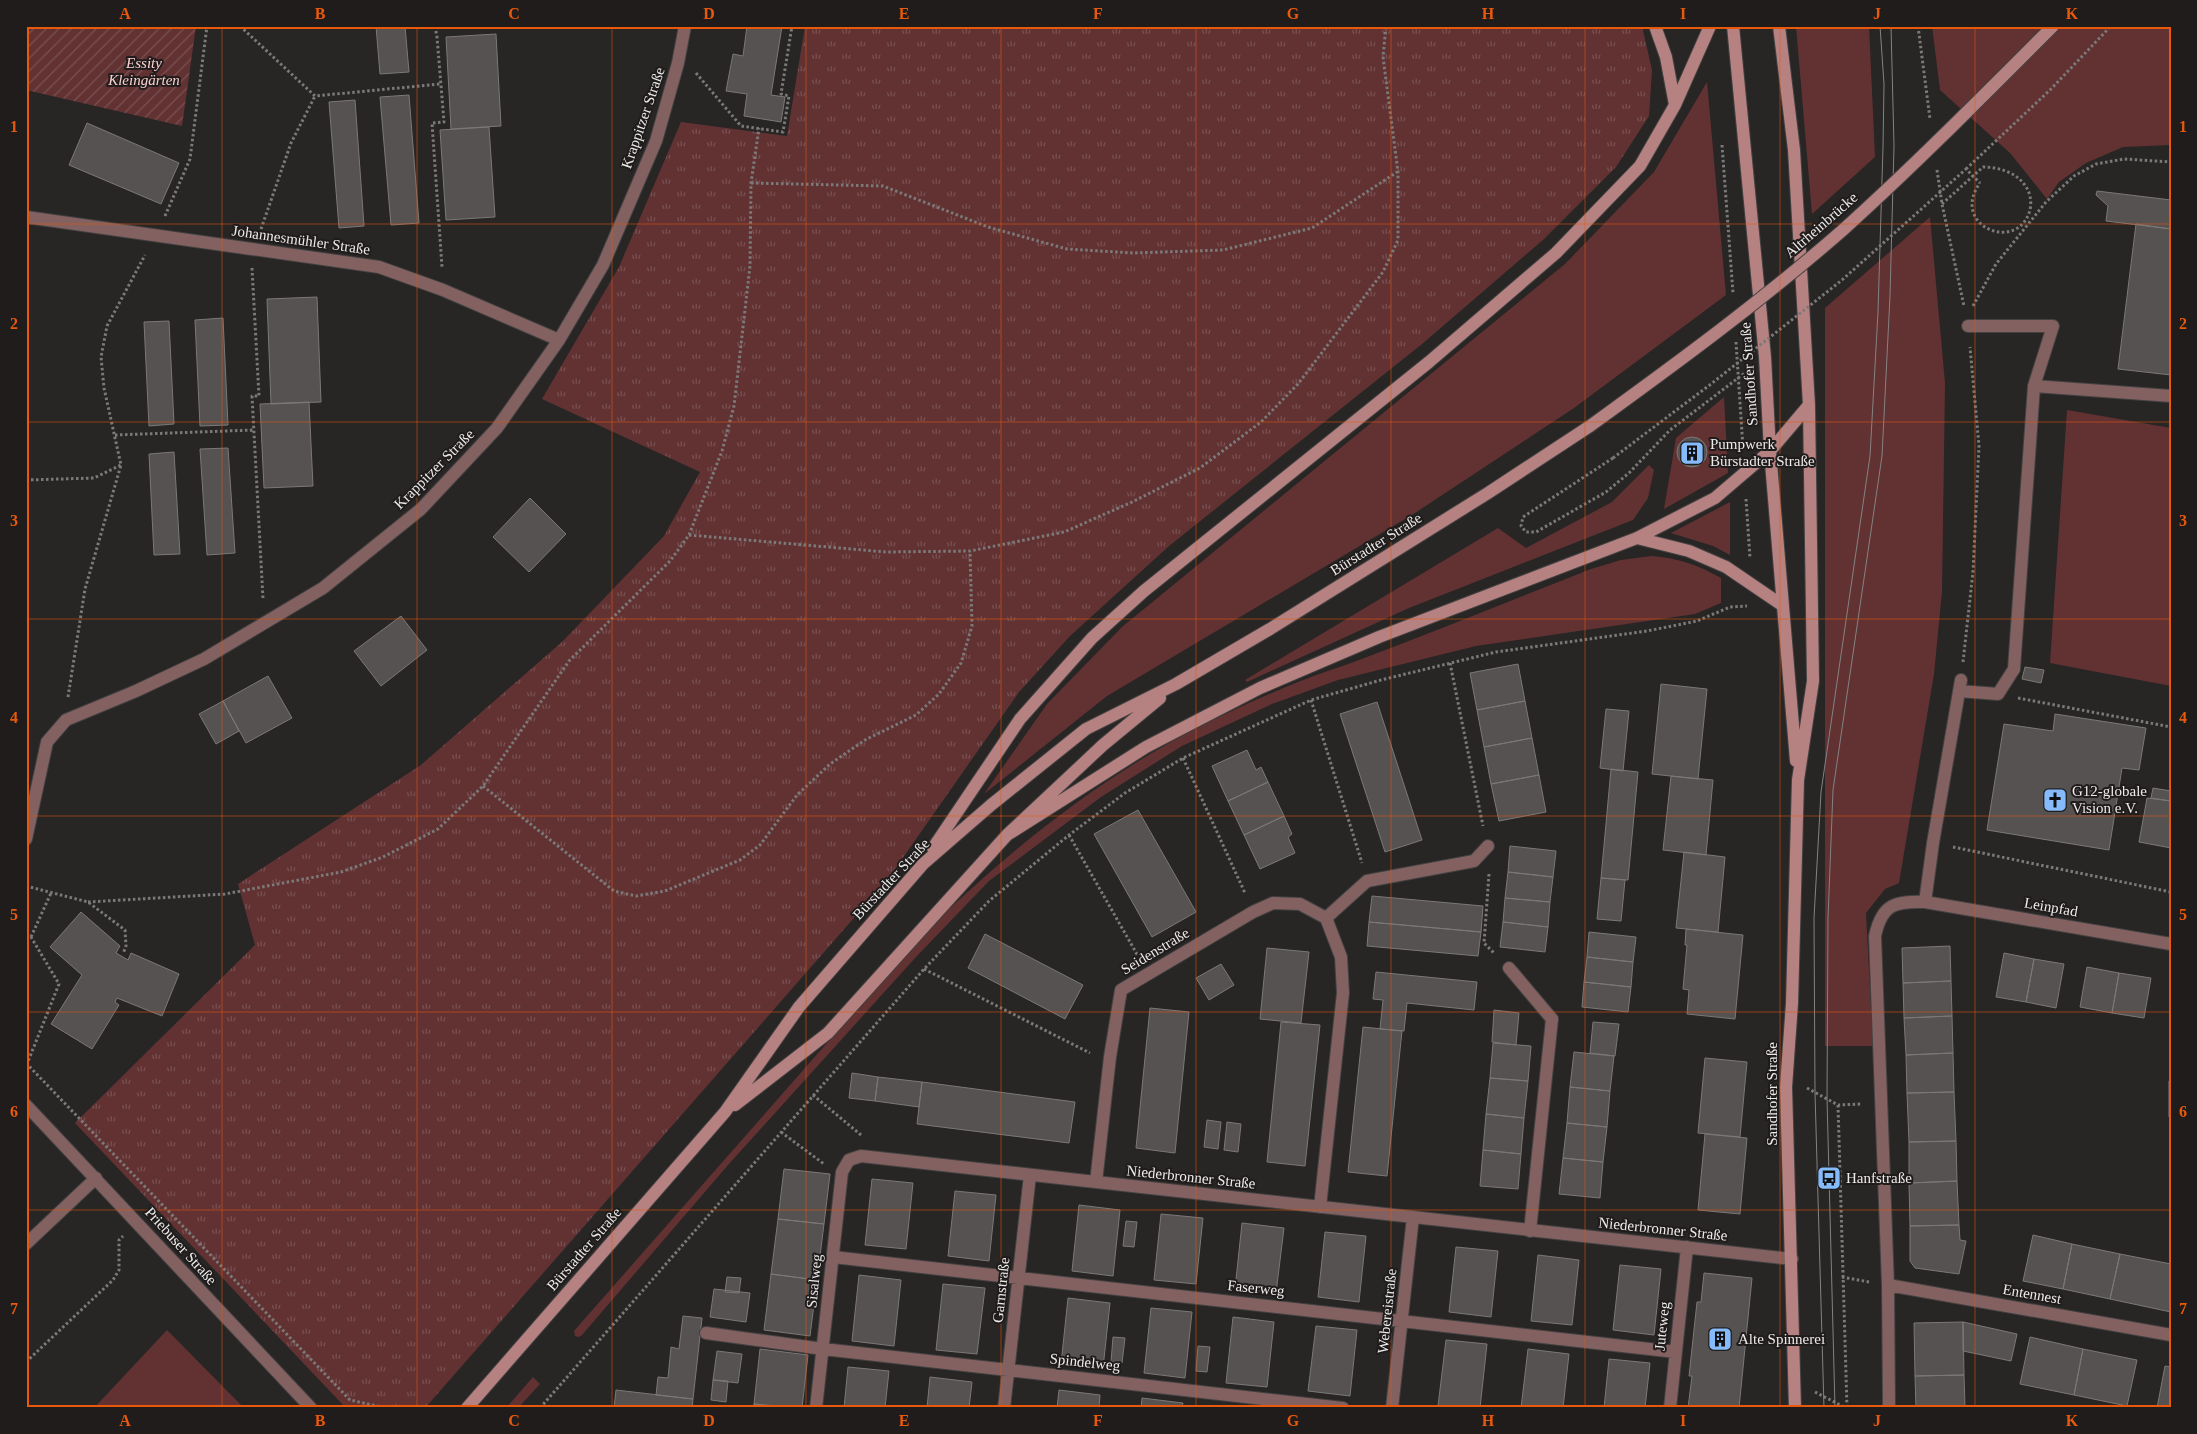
<svg xmlns="http://www.w3.org/2000/svg" width="2197" height="1434" viewBox="0 0 2197 1434" font-family="Georgia,serif">
<style>
.grass{fill:#623233}
.park{fill:url(#park-tufts)}
.garden{fill:url(#garden-furrows)}
.building{fill:#565252;stroke:#7c7878}
.lines{fill:none;stroke-linecap:round;stroke-linejoin:round}
.lane-casing{stroke:#434141;stroke-width:14}
.street-casing{stroke:#434141;stroke-width:14}
.secondary-casing{stroke:#434141;stroke-width:14}
.path{stroke:#7c7979;stroke-width:3;stroke-dasharray:2.5 2.5;stroke-linecap:butt}
.lane{stroke:#826160;stroke-width:12}
.street{stroke:#826160;stroke-width:12}
.secondary{stroke:#b68281;stroke-width:12}
.tram{stroke:#858282;stroke-width:1}
.secondary-bridge-casing{stroke:#434141;stroke-width:14;stroke-linecap:butt}
.path-bridge{stroke:#7c7979;stroke-width:3;stroke-dasharray:2.5 2.5;stroke-linecap:butt}
.secondary-bridge{stroke:#b68281;stroke-width:12}
.grid{fill:none;stroke:#e8590c;stroke-width:1;stroke-opacity:0.55}
.labels{text-anchor:middle;stroke-width:4;stroke-linejoin:round;paint-order:stroke}
.park-label{font-size:15px;font-style:italic;fill:#fcd0cf;stroke:#1f1c1b}
.street-label{font-size:15px;fill:#eceaea;stroke:#1f1c1b}
.poi-label{font-size:15px;fill:#eceaea;stroke:#1f1c1b;text-anchor:start}
.neatline{fill:none;stroke:#e8590c;stroke-width:2}
.grid-label{font-size:16px;text-anchor:middle;font-weight:bold;fill:#e8590c}
</style>
<defs>
<pattern id="park-tufts" width="24" height="20" patternUnits="userSpaceOnUse" patternTransform="scale(1.25)"><rect width="24" height="20" fill="#623233"/><path d="M3 7l-1-3M5 7V3M7 7l1-3M15 17l-1-3M17 17v-4M19 17l1-3" fill="none" stroke="#795051"/></pattern>
<pattern id="garden-furrows" width="10" height="10" patternUnits="userSpaceOnUse" patternTransform="scale(1.25)"><rect width="10" height="10" fill="#623233"/><path d="M-1 1l2-2M0 10L10 0M9 11l2-2" fill="none" stroke="#795051"/></pattern>
</defs>
<rect width="100%" height="100%" fill="#282525"/>
<!-- grass -->
<path class="grass" d="M1796,26H1869L1875,157L1812,214Z
M1932,26H2171V145L2123,147L2086,163L2059,182L2047,199L2010,153L1940,90Z
M1707,82L1726,295L1574,408L1415,513L1107,696L984,794L1047,704L1122,627L1565,264L1654,172Z
M1930,217L1945,383L1942,591L1934,674L1899,883L1885,889L1866,913L1873,1046H1825V308Z
M1724,397L1728,473L1664,509L1676,438Z
M2067,410L2171,428V686L2050,663Z
M1649,465L1654,470L1648,498L1633,520L1409,608L1247,682L1245,680L1498,528L1526,548L1612,502Z
M1730,502V555L1713,546L1671,533Z
M1652,556C1678,558 1698,565 1721,578V603L1695,614L1476,646L1338,680L1272,704L1182,746L1101,797L989,881L916,957L728,1165L582,1335L579,1337L575,1336L574,1331L920,937C1004,854 1103,774 1209,722C1238,708 1268,694 1298,682C1320,673 1344,666 1367,657C1442,629 1517,598 1591,569L1621,560Z
M167,1330L244,1408H94Z
M533,1377L540,1384L518,1408H506Z"/>
<!-- park -->
<path class="park" d="M805,26H1642L1652,70L1649,116L1616,167L1544,239L1422,344L1169,546L1070,636L1019,692L888,879L425,1408H346L75,1123L255,945L238,884L421,765L563,641L664,536L700,472L542,399L619,267L681,122L787,136Z"/>
<!-- garden -->
<path class="garden" d="M26,26H196L182,126L26,90Z"/>
<!-- building -->
<path class="building" d="M376,26H405L409,72L380,74Z
M747,26H782L771,95L785,97L781,122L744,116L747,94L726,91L733,54L743,56Z
M496,34L501,126L451,129L446,37Z
M409,95L419,223L391,225L380,97Z
M355,100L364,226L339,228L329,102Z
M87,123L179,163L161,204L69,165Z
M489,127L495,217L446,220L440,130Z
M2097,191L2171,200V229L2106,221L2108,206L2096,195Z
M2136,224L2171,229V375L2118,369Z
M317,297L321,402L271,404L267,299Z
M223,318L228,425L200,426L195,320Z
M169,321L174,424L149,426L144,322Z
M309,402L313,486L264,488L260,404Z
M1677 452a15 15 0 1 1 30 0a15 15 0 1 1-30 0Z
M228,448L235,553L207,555L200,449Z
M174,452L180,554L154,555L149,454Z
M530,498L566,534L529,572L493,537Z
M401,616L427,650L381,686L354,651Z
M1518,664L1525,701L1477,710L1470,673Z
M2025,667L2044,670L2041,683L2022,679Z
M268,676L292,718L246,743L223,701Z
M1661,684L1707,689L1698,779L1652,774Z
M223,701L239,731L216,744L199,714Z
M1525,701L1532,738L1484,747L1477,710Z
M1377,702L1422,840L1385,852L1340,714Z
M1606,709L1629,711L1623,771L1600,768Z
M2055,714L2146,728L2139,770L2122,768L2109,850L1987,830L2004,724L2053,731Z
M1532,738L1539,775L1491,784L1484,747Z
M1247,750L1256,770L1261,767L1268,782L1228,801L1212,766Z
M1611,769L1638,772L1628,880L1601,878Z
M1539,775L1546,812L1499,821L1491,784Z
M1671,776L1713,780L1706,855L1663,850Z
M1268,782L1284,816L1244,835L1228,801Z
M2153,788L2171,791V801L2151,798Z
M2147,798L2171,801V848L2139,842Z
M1138,810L1196,912L1152,937L1094,834Z
M1284,816L1292,834L1288,837L1295,853L1260,869L1244,835Z
M1510,846L1556,851L1553,877L1508,872Z
M1684,852L1725,857L1718,932L1676,928Z
M1508,872L1553,877L1550,902L1505,898Z
M1601,878L1625,880L1621,921L1597,919Z
M1372,896L1483,906L1481,932L1369,922Z
M1505,898L1550,902L1548,927L1503,922Z
M81,912L120,946L116,953L128,960L131,953L179,974L162,1016L117,998L115,1002L119,1005L92,1049L51,1024L82,975L50,947Z
M1369,922L1481,932L1478,956L1367,946Z
M1503,922L1548,927L1545,952L1500,947Z
M1686,929L1743,935L1735,1019L1687,1014L1689,990L1683,989L1687,945H1685Z
M1589,932L1636,937L1633,962L1587,957Z
M985,934L1083,985L1065,1019L968,968Z
M1950,946L1951,981L1903,983L1902,948Z
M1267,948L1309,952L1301,1023L1260,1019Z
M2004,953L2034,959L2026,1002L1996,997Z
M1587,957L1633,962L1631,987L1584,982Z
M2034,959L2064,964L2056,1008L2026,1002Z
M1221,964L1234,985L1209,1000L1196,978Z
M2087,967L2119,973L2112,1013L2080,1007Z
M1376,972L1477,982L1474,1010L1407,1003L1404,1031L1380,1029L1383,1000L1373,999Z
M2119,973L2151,978L2144,1018L2112,1013Z
M1951,981L1952,1016L1904,1018L1903,983Z
M1584,982L1631,987L1628,1012L1582,1007Z
M1150,1008L1189,1012L1175,1153L1136,1148Z
M1494,1010L1519,1013L1516,1045L1492,1042Z
M1952,1016L1953,1053L1906,1055L1904,1018Z
M1281,1022L1320,1025L1305,1166L1267,1162Z
M1593,1022L1619,1024L1615,1056L1590,1053Z
M1363,1027L1402,1031L1387,1176L1348,1172Z
M1493,1043L1531,1046L1528,1081L1490,1078Z
M1574,1052L1614,1056L1610,1091L1570,1087Z
M1953,1053L1954,1092L1907,1093L1906,1055Z
M1705,1058L1747,1062L1740,1137L1698,1133Z
M852,1073L878,1077L875,1101L849,1098Z
M878,1077L922,1082L919,1107L875,1101Z
M1490,1078L1528,1081L1524,1118L1486,1114Z
M2169,1081H2171V1117H2169Z
M922,1082L1075,1102L1069,1143L917,1124Z
M1570,1087L1610,1091L1607,1127L1567,1123Z
M1954,1092L1956,1141L1909,1142L1907,1093Z
M1486,1114L1524,1118L1521,1154L1483,1150Z
M1207,1120L1221,1122L1218,1149L1204,1147Z
M1227,1122L1241,1124L1238,1152L1224,1150Z
M1567,1123L1607,1127L1603,1162L1563,1158Z
M1705,1134L1747,1138L1740,1214L1698,1210Z
M1956,1141L1957,1181L1909,1183V1142Z
M1483,1150L1521,1154L1518,1189L1480,1186Z
M1563,1158L1603,1162L1600,1198L1559,1194Z
M784,1169L830,1174L824,1224L778,1219Z
M872,1179L913,1183L906,1249L865,1245Z
M1957,1181L1959,1225L1910,1226L1909,1183Z
M955,1191L996,1195L989,1261L948,1256Z
M1079,1205L1120,1210L1113,1276L1072,1271Z
M1161,1214L1203,1218L1196,1284L1154,1280Z
M778,1219L824,1224L817,1280L771,1274Z
M1126,1221L1137,1222L1134,1247L1123,1246Z
M1242,1223L1284,1228L1276,1293L1235,1289Z
M1959,1225L1960,1240L1966,1241L1959,1274L1915,1268L1910,1261V1226Z
M1325,1232L1366,1236L1359,1302L1318,1297Z
M2033,1235L2072,1244L2063,1289L2023,1281Z
M2072,1244L2120,1254L2110,1299L2063,1289Z
M1456,1247L1498,1251L1491,1317L1449,1312Z
M2120,1254L2171,1264V1312L2110,1299Z
M1538,1255L1579,1260L1572,1325L1531,1321Z
M1620,1265L1661,1269L1654,1335L1613,1330Z
M1704,1273L1752,1278L1739,1408H1688L1692,1376H1689L1697,1302H1701Z
M771,1274L817,1280L810,1336L764,1330Z
M859,1275L901,1280L894,1346L852,1341Z
M727,1277L741,1278L739,1293L725,1292Z
M943,1284L985,1288L977,1354L936,1350Z
M714,1289L750,1293L746,1322L710,1317Z
M1068,1298L1110,1303L1103,1368L1061,1364Z
M1151,1308L1192,1312L1185,1378L1144,1373Z
M683,1316L702,1318L693,1399L656,1395L658,1377L668,1378L671,1347L679,1349Z
M1233,1317L1274,1322L1267,1387L1226,1383Z
M1963,1322L1964,1375L1915,1376L1914,1323Z
M1963,1322L2017,1334L2011,1361L1963,1351Z
M1316,1326L1357,1330L1350,1396L1308,1391Z
M1113,1337L1125,1338L1122,1363L1111,1362Z
M2030,1337L2083,1349L2074,1395L2020,1384Z
M1446,1340L1487,1344L1480,1408L1438,1406Z
M1198,1346L1210,1347L1207,1372L1196,1371Z
M760,1349L808,1355L802,1408L754,1404Z
M1528,1349L1569,1354L1563,1408H1521Z
M2083,1349L2137,1360L2127,1406L2074,1395Z
M717,1351L742,1354L738,1383L713,1380Z
M1609,1359L1650,1363L1645,1408H1604Z
M2165,1366L2171,1367V1408H2157Z
M848,1367L889,1371L885,1408H844Z
M1964,1375L1965,1408H1916L1915,1376Z
M930,1377L972,1382L969,1408H927Z
M713,1380L728,1381L726,1402L711,1400Z
M616,1390L693,1399L692,1408H614Z
M1059,1390L1100,1395L1099,1408H1057Z
M1142,1398L1183,1403L1182,1408H1141Z
M754,1404L787,1408H753Z"/>
<g class="lines">
<!-- lane casing -->
<g class="lane-casing">
<path id="lane" d="M1968,326H2053L2034,386
M1959,691L1998,694L2014,669L2034,386L2171,396
M1925,902L1933,843L1961,680
M1326,918L1367,881L1474,861L1488,846
M1509,968L1552,1019
M26,1244L96,1178
M706,1333L823,1349"/>
</g>
<!-- street casing -->
<g class="street-casing">
<path id="street" d="M26,217L379,267L443,290L559,340
M26,839L47,742L66,720L136,691L204,659L323,588L421,509L497,428L559,340L603,265L656,141L678,63L685,26
M26,1105L311,1408
M1096,1182L1110,1057L1121,990L1253,912L1273,903L1300,904L1326,918L1341,957L1343,993L1320,1207
M1530,1231L1552,1019
M833,1257L1676,1352
M1888,1285L2171,1335
M823,1349L1343,1408
M816,1408L842,1172L849,1160L861,1156L1792,1259
M1004,1408L1030,1175
M1392,1408L1413,1217
M1670,1408L1687,1247
M1889,1408L1888,1285L1875,936C1882,904 1895,901 1925,902L2171,944"/>
</g>
<!-- secondary casing -->
<g class="secondary-casing">
<path id="secondary" d="M1655,26L1666,57L1675,105
M1733,26L1765,357L1770,451L1796,761
M1779,26L1794,150L1809,405L1813,681L1798,780L1792,1003L1786,1087L1795,1408
M1637,538L1689,551L1726,567L1782,605
M1007,835L1146,747L1260,688L1379,637L1637,538L1715,498L1770,451L1809,405
M933,848L1020,719L1092,638L1144,591L1429,362L1556,253L1640,166L1675,105L1710,26
M735,1105L828,1033L1007,835L1103,745L1160,698
M467,1408L725,1112L799,1007L923,864L991,805L1086,729L1176,684L1270,629L1488,493L1590,426"/>
</g>
<!-- path -->
<path class="path" d="M240,26L315,96L440,84
M435,26L437,37L444,122L432,123L442,267
M1918,26L1930,119
M696,73L741,126L783,132L789,96L781,94L792,26
M1722,145L1733,293
M1966,169L2050,90L2111,26
M1937,170L1942,204L1964,306
M751,183L883,186L988,227L1067,249L1133,253L1223,250L1312,228L1397,172
M1942,204L1983,167C1998,167 2015,172 2024,184C2030,191 2032,201 2030,210C2018,254 1949,226 1980,183
M165,216L190,159L207,26
M261,229L291,143L315,96
M252,268L259,396H252L263,599
M1973,306L1996,264L2046,202L2074,176L2096,164L2124,159L2171,162
M1736,342L1743,448
M115,435L254,430
M1613,458L1523,517L1521,526L1526,532H1536L1606,492L1629,473L1670,430L1746,372
M26,480L94,478L121,465
M1746,499L1750,558
M689,535L886,552L970,551L1064,532L1130,503L1200,468L1261,422L1298,384L1383,272L1398,240V172L1383,57L1386,26
M1963,662L1973,572L1979,446L1970,347
M1450,663L1483,826
M68,697L85,589L121,465L104,388L101,357L107,326L145,255
M2018,698L2171,727
M1311,700L1362,863
M1183,758L1245,893
M483,786L614,891L636,896L665,891L740,860L760,845L797,795L830,764L865,740L916,715L939,694L961,663L972,626L970,551
M1069,835L1138,956
M1953,847L2171,892
M1489,874L1484,943L1495,954
M26,886L88,902L125,930L126,946L123,954
M88,902L225,894L341,872L383,857L438,829L483,786L569,661L670,561L689,535L722,451L734,406L750,266L751,183L759,128
M26,935L31,937L59,984L27,1064
M31,937L51,893
M924,969L1090,1053
M26,1063L350,1400L386,1408
M1807,1088L1838,1105L1862,1104
M813,1095L861,1135
M1838,1105L1847,1408
M781,1132L824,1164
M1842,1277L1869,1282
M26,1362L113,1280L119,1270V1240L123,1236
M1815,1392L1846,1408
M540,1408L924,969L989,901L1069,835L1125,793L1183,758L1311,700L1381,680L1496,652L1647,631L1697,621L1730,607L1747,606"/>
<!-- lane -->
<use href="#lane" class="lane"/>
<!-- street -->
<use href="#street" class="street"/>
<!-- secondary -->
<use href="#secondary" class="secondary"/>
<!-- tram -->
<path class="tram" d="M1824,1408L1815,1093L1814,918L1821,792L1870,456L1878,312L1883,147L1884,84L1880,26
M1835,1408L1827,1098L1828,918L1833,790L1882,456L1890,296L1894,146L1891,26"/>
<!-- secondary-bridge casing -->
<g class="secondary-bridge-casing">
<path id="secondary-bridge" d="M1590,426C1677,363 1763,300 1844,229C1916,164 1984,95 2053,26"/>
</g>
<!-- path-bridge -->
<path class="path-bridge" d="M1613,458L1711,384L1842,280L1966,169L1980,183"/>
<!-- secondary-bridge -->
<use href="#secondary-bridge" class="secondary-bridge"/>
</g>
<!-- grid -->
<path class="grid" d="M222,26V1408M417,26V1408M612,26V1408M806,26V1408M1001,26V1408M1196,26V1408M1391,26V1408M1585,26V1408M1780,26V1408M1975,26V1408M26,224H2171M26,422H2171M26,619H2171M26,816H2171M26,1012H2171M26,1210H2171"/>
<!-- icons -->
<defs>
<g id="building-square" transform="scale(1.25)"><rect x="-9" y="-9" width="18" height="18" rx="4" fill="#86bbfb" stroke="#1f1c1b"/><path d="M-4-6H4V6H1V3H-1V6H-4ZM-2.5-4.3h1.7v1.8h-1.7ZM.8-4.3h1.7v1.8H.8ZM-2.5-1h1.7V.8h-1.7ZM.8-1h1.7V.8H.8Z" fill="#111"/></g>
<g id="church-square" transform="scale(1.25)"><rect x="-9" y="-9" width="18" height="18" rx="4" fill="#86bbfb" stroke="#1f1c1b"/><path d="M-1.2-6h2.4v3.5h3.3v2.4h-3.3V6h-2.4V-.1h-3.3v-2.4h3.3Z" fill="#111"/></g>
<g id="bus-square" transform="scale(1.25)"><rect x="-9" y="-9" width="18" height="18" rx="4" fill="#86bbfb" stroke="#1f1c1b"/><path d="M-5-6H5V4H4V6H2V4H-2V6H-4V4H-5ZM-3.5-4V0h7V-4ZM-3.5 1.2v1.5H-2V1.2ZM2 1.2v1.5H3.5V1.2Z" fill="#111"/></g>
</defs>
<g fill-rule="evenodd">
<use href="#building-square" x="1692" y="453"/>
<use href="#church-square" x="2055" y="800"/>
<use href="#bus-square" x="1829" y="1178"/>
<use href="#building-square" x="1720" y="1339"/>
</g>
<g class="labels">
<!-- park labels -->
<g class="park-label">
<text x="144" y="68">Essity<tspan x="144" dy="17">Kleingärten</tspan></text>
</g>
<!-- street labels -->
<g class="street-label">
<text transform="translate(643 118) rotate(-71)" y="5">Krappitzer Straße</text>
<text transform="translate(1821 225) rotate(-41)" y="5">Altrheinbrücke</text>
<text transform="translate(301 240) rotate(8)" y="5">Johannesmühler Straße</text>
<text transform="translate(1749 374) rotate(-94)" y="5">Sandhofer Straße</text>
<text transform="translate(434 469) rotate(-45)" y="5">Krappitzer Straße</text>
<text transform="translate(1376 544) rotate(-32)" y="5">Bürstadter Straße</text>
<text transform="translate(891 879) rotate(-47)" y="5">Bürstadter Straße</text>
<text transform="translate(2051 907) rotate(10)" y="5">Leinpfad</text>
<text transform="translate(1155 951) rotate(-31)" y="5">Seidenstraße</text>
<text transform="translate(1772 1094) rotate(-90)" y="5">Sandhofer Straße</text>
<text transform="translate(1191 1177) rotate(6)" y="5">Niederbronner Straße</text>
<text transform="translate(1663 1229) rotate(6)" y="5">Niederbronner Straße</text>
<text transform="translate(181 1246) rotate(48)" y="5">Priebuser Straße</text>
<text transform="translate(584 1249) rotate(-49)" y="5">Bürstadter Straße</text>
<text transform="translate(814 1281) rotate(-84)" y="5">Sisalweg</text>
<text transform="translate(1256 1288) rotate(6)" y="5">Faserweg</text>
<text transform="translate(1001 1290) rotate(-84)" y="5">Garnstraße</text>
<text transform="translate(2032 1294) rotate(10)" y="5">Entennest</text>
<text transform="translate(1387 1311) rotate(-84)" y="5">Webereistraße</text>
<text transform="translate(1662 1326) rotate(-84)" y="5">Juteweg</text>
<text transform="translate(1085 1362) rotate(6)" y="5">Spindelweg</text>
</g>
<!-- poi labels -->
<g class="poi-label">
<text x="1710" y="449">Pumpwerk<tspan x="1710" dy="17">Bürstadter Straße</tspan></text>
<text x="2072" y="796">G12-globale<tspan x="2072" dy="17">Vision e.V.</tspan></text>
<text x="1846" y="1183">Hanfstraße</text>
<text x="1738" y="1344">Alte Spinnerei</text>
</g>
</g>
<!-- border -->
<rect width="2197" height="1434" fill="none" stroke="#1f1c1b" stroke-width="55"/>
<rect x="28" y="28" width="2142" height="1378" class="neatline"/>
<g class="grid-label">
<text x="125" y="19">A</text>
<text x="320" y="19">B</text>
<text x="514" y="19">C</text>
<text x="709" y="19">D</text>
<text x="904" y="19">E</text>
<text x="1098" y="19">F</text>
<text x="1293" y="19">G</text>
<text x="1488" y="19">H</text>
<text x="1683" y="19">I</text>
<text x="1877" y="19">J</text>
<text x="2072" y="19">K</text>
<text x="14" y="132">1</text>
<text x="2183" y="132">1</text>
<text x="14" y="329">2</text>
<text x="2183" y="329">2</text>
<text x="14" y="526">3</text>
<text x="2183" y="526">3</text>
<text x="14" y="723">4</text>
<text x="2183" y="723">4</text>
<text x="14" y="920">5</text>
<text x="2183" y="920">5</text>
<text x="14" y="1117">6</text>
<text x="2183" y="1117">6</text>
<text x="14" y="1314">7</text>
<text x="2183" y="1314">7</text>
<text x="125" y="1426">A</text>
<text x="320" y="1426">B</text>
<text x="514" y="1426">C</text>
<text x="709" y="1426">D</text>
<text x="904" y="1426">E</text>
<text x="1098" y="1426">F</text>
<text x="1293" y="1426">G</text>
<text x="1488" y="1426">H</text>
<text x="1683" y="1426">I</text>
<text x="1877" y="1426">J</text>
<text x="2072" y="1426">K</text>
</g>
</svg>
